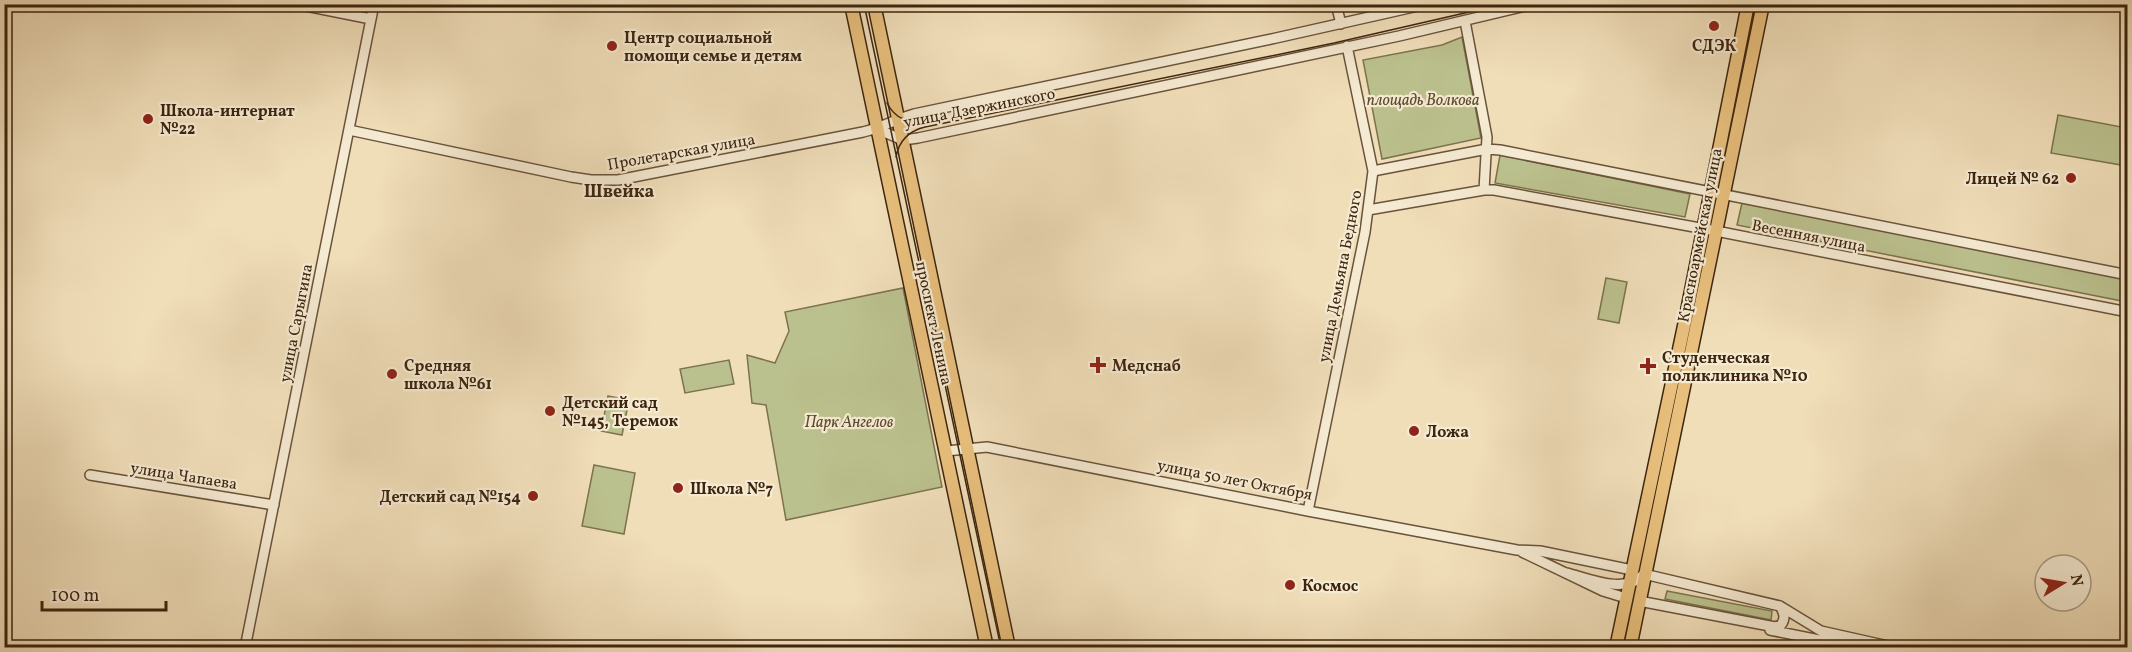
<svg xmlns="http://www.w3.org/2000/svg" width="2132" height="652" viewBox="0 0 2132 652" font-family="Vollkorn,serif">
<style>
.green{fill:#bbc18e;stroke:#7c734e;stroke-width:1.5}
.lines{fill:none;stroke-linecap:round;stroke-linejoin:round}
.minor-casing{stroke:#6a533a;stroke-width:12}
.major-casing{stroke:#3d250f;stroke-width:15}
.minor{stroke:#f5ead2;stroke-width:9}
.major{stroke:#e8bf7c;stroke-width:12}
.tram{stroke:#3d250f;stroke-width:1.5}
.poi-dot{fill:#8f2418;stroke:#f5ead2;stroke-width:2}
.labels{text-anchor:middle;stroke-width:4.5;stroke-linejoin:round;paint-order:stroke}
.poi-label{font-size:16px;font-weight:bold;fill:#3d250f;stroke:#f5ead2;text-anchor:start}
.park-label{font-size:16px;font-style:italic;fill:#5c4c2f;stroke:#f5ead2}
.street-label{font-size:16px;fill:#3d250f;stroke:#f5ead2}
.neighbourhood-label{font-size:18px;font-weight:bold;fill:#3d250f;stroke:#f5ead2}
</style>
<rect width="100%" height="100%" fill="#f0deb9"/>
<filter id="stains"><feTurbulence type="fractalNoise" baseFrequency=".00333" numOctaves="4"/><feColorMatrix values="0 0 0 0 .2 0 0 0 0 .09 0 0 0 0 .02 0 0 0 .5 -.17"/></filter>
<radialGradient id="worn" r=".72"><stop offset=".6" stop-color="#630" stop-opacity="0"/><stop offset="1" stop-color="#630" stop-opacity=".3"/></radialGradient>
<!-- green -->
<path class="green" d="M1462,37L1481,138L1382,159L1363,60L1442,45Z
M2058,115L2127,128V166L2051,153Z
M1500,155L1690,194L1685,217L1495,183Z
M1742,203L2127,279V302L1737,225Z
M1606,278L1627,282L1619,323L1598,319Z
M903,288L942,487L786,520L766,405L752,403L747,355L775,363L789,331L785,312Z
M729,360L734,384L685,393L680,369Z
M608,396L629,400L622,435L601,431Z
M594,465L635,473L624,534L582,526Z
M1667,591L1772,611L1771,620L1665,599Z"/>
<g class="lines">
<!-- minor casing -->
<g class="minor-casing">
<path id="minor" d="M296,4L371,19
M1336,4L1341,24
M1465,21L1487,137L1484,190
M877,129L903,140L918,138L1399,36L1534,4
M349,130L571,177L591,180H618L863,132C881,128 896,119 914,114L1276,38L1427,4
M1373,171L1487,149L1500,150L2128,275
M1368,210L1484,190H1494L1716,231L2128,312
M946,451L987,447L1308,511L1517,550L1540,551L1632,570
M90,475L274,505
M1308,511L1365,232L1373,171L1347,46
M1522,552L1603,591L1626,598
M1567,573C1590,579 1626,595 1644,574L1780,606L1821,631L1897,648
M1639,601L1775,627L1781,625C1786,618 1784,613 1780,606
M1770,630L1859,648
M4,647L8,648
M245,648L374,4"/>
</g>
<!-- major casing -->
<g class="major-casing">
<path id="major" d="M851,4L987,648
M874,4L1009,648
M1616,648L1685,321L1748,4
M1630,648L1763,4"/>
</g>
<!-- minor -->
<use href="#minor" class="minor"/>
<!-- major -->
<use href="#major" class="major"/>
<!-- tram -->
<path class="tram" d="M864,4L1001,648
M887,103C896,120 906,121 924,121
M896,157C899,140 909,131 925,127L1334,43L1504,4"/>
</g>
<!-- markers -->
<g class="poi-dot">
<circle cx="1714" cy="26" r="6"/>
<circle cx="612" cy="46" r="6"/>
<circle cx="148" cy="119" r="6"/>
<circle cx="2071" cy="178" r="6"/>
<path d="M1095 356h6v6h6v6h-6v6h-6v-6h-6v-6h6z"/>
<path d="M1645 357h6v6h6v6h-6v6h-6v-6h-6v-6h6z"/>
<circle cx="392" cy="374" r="6"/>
<circle cx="550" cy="411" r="6"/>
<circle cx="1414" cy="431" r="6"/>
<circle cx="678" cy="488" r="6"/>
<circle cx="533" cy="496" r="6"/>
<circle cx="1290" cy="585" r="6"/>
</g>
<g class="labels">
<!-- poi labels -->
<g class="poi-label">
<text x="624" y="43">Центр социальной<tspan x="624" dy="18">помощи семье и детям</tspan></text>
<text x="1714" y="51" text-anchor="middle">СДЭК</text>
<text x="160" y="116">Школа-интернат<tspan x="160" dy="18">№22</tspan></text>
<text x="2059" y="184" text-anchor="end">Лицей № 62</text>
<text x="1662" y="363">Студенческая<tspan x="1662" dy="18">поликлиника №10</tspan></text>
<text x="404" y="371">Средняя<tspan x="404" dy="18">школа №61</tspan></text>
<text x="1112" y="371">Медснаб</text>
<text x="562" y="408">Детский сад<tspan x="562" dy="18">№145, Теремок</tspan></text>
<text x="1426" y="437">Ложа</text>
<text x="690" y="494">Школа №7</text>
<text x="521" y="502" text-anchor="end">Детский сад №154</text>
<text x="1302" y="591">Космос</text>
</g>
<!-- park labels -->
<g class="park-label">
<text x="1423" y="105">площадь Волкова</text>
<text x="849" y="427">Парк Ангелов</text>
</g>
<!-- street labels -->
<g class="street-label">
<text transform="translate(979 107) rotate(-11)" y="6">улица Дзержинского</text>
<text transform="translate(681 151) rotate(-10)" y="6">Пролетарская улица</text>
<text transform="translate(1699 235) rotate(-79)" y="6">Красноармейская улица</text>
<text transform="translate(1809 235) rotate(11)" y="6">Весенняя улица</text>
<text transform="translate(1339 276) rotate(-79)" y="6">улица Демьяна Бедного</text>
<text transform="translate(295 323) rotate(-79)" y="6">улица Сарыгина</text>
<text transform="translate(935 323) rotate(78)" y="6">проспект Ленина</text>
<text transform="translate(184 475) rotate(9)" y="6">улица Чапаева</text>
<text transform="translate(1235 479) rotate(11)" y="6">улица 50 лет Октября</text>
</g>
<!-- neighbourhood labels -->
<g class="neighbourhood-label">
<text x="619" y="197">Швейка</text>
</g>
</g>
<!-- margin -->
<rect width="2132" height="652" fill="none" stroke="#f0deb9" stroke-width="24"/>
<rect x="6" y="6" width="2120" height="640" fill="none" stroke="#3d250f" stroke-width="3"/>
<rect x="12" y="12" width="2108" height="628" fill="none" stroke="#3d250f" stroke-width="1.5"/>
<!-- north arrow -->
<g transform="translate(2063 583) rotate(79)"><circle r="28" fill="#f5ead2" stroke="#ab9b84" stroke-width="1.5"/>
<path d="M0-4.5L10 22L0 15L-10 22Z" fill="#8f2418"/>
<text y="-9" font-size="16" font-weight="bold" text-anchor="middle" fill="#3d250f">N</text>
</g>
<!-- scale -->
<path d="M42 601v9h124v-9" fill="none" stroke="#3d250f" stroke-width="3"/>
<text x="51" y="601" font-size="18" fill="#3d250f" stroke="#f5ead2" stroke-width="4.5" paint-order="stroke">100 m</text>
<rect width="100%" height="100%" filter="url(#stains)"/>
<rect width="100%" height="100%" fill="url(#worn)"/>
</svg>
